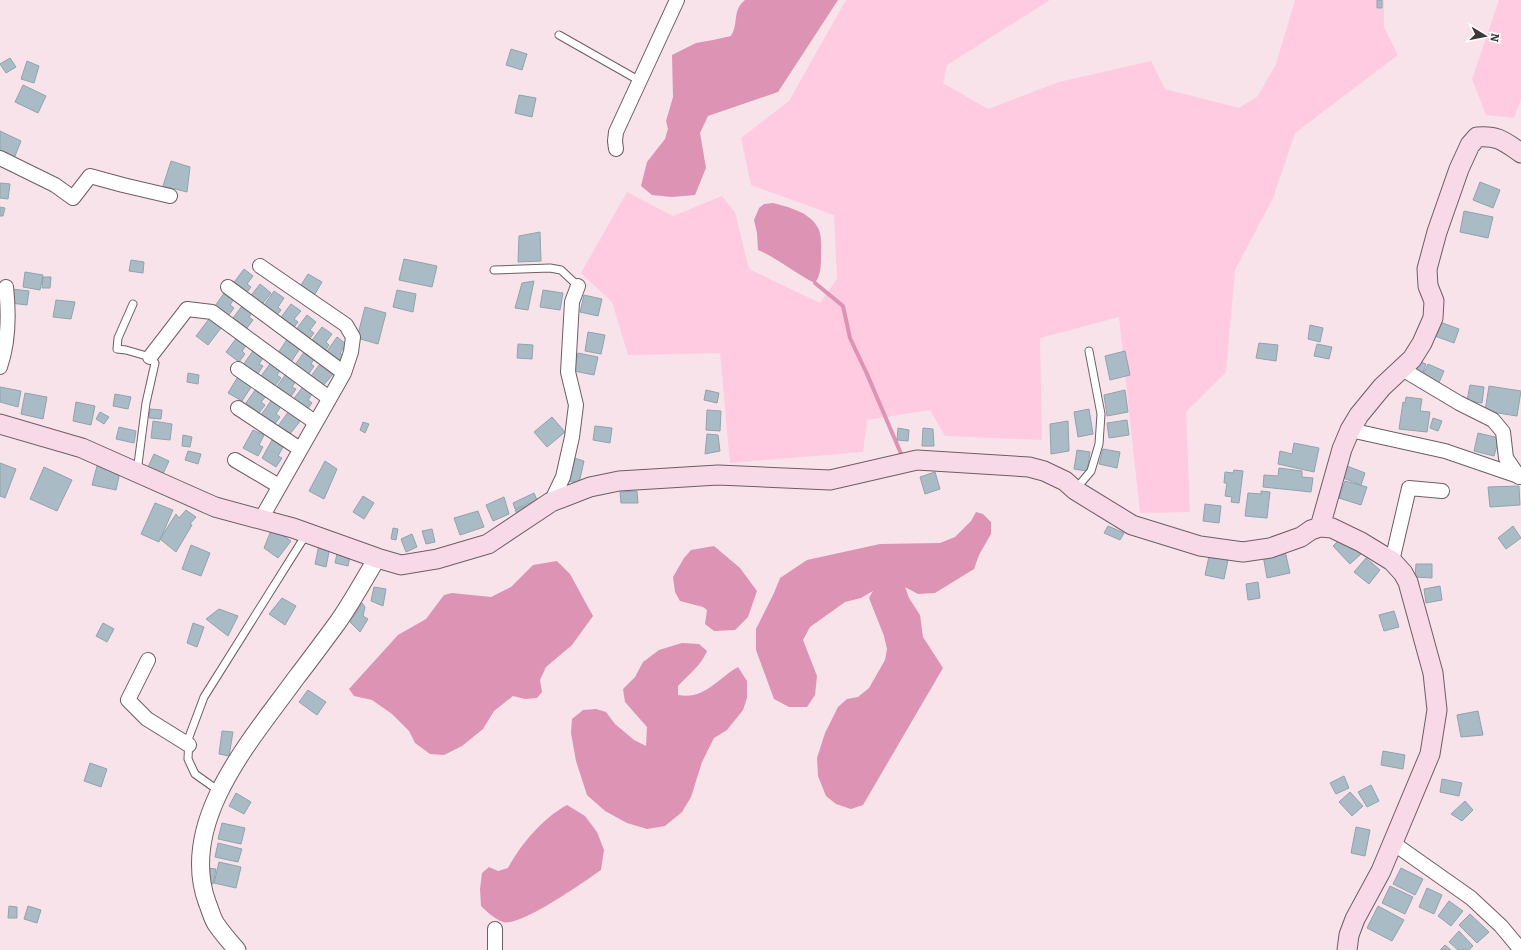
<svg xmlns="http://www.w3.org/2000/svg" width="1521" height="950" viewBox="0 0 1521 950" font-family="Bitter,serif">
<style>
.green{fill:#ffcbe0}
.water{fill:#dd93b3}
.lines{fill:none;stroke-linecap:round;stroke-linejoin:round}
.stream{stroke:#dd93b3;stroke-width:4}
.building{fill:#a9bcc6;stroke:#91a3ad}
.service-casing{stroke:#6f5d64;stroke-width:9}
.minor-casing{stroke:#6f5d64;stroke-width:16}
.tertiary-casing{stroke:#6f5d64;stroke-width:19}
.secondary-casing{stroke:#6f5d64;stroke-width:21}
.service{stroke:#fff;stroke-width:7}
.minor{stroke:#fff;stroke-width:14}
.tertiary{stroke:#fff;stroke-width:17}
.secondary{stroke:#f8d9e7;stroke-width:19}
</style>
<rect width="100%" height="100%" fill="#f8e3eb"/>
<!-- green -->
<path class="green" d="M846,0H1050L947,65L943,83L988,109L1059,82L1151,61L1165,89L1239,108L1258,96L1276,64L1295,0H1384V27L1398,55L1295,133L1273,198L1235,270L1226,372L1186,412L1190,512L1140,513L1119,317L1040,338L1042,440L945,436L930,410L867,420L863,452L730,463L720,353L628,355L612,302L581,273L627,192L673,216L722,196L735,212L749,269L820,303L837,279L834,215L751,185L741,138L789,101Z
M1499,0H1521V99L1514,118L1486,115L1472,79Z"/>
<!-- water -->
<path class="water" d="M745,0H838L778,92L708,116L700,133L706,168L695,195L672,197L652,195L641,186L647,162L665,139L668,129L666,121L673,97L672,55L696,43L713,40L731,36C739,23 732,10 745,0Z
M773,203C788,207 810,212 818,228C822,235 821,247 821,256C821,265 821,275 815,283C794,273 779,259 758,250L757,233L754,220L759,208L764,204Z
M976,512L983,514L991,522V534L979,555L974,569L935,593L918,594L905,587L909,598L920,615L923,637L943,668L863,805L851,809L836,804L826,796L818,776L817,758L825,733L838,707L847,699L858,697L869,688L885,660L887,649L884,636L869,598L873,591L861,598L845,602L810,627L803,640L817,676L815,695L807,707H789L774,699L756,650V629L774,593L780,578L807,560L880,544L940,543L955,537L971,521Z
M714,546L740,568L757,591L748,617L735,630L714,631L705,624L707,610L703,607L680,601L675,592L673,577L684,558L691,550Z
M557,561L570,574L593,616L572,645L546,667L540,680L542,692L537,698L525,699L513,696L494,711L483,729L462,746L444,755L430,754L415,743L409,731L392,714L372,700L354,696L349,689L398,635L426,619L444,595L452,593L491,597L511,587L533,565Z
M682,643L699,644L707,651C701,666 688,675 678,686V695C705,700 718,678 738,667L747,681V698L743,710L727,730L714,738L702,762L691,797L682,812L665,826L647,829L627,823L605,811L587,795L576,761L571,733L572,719L583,710L596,709L606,712L615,724L634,740L646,746L647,727L625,702L623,689L635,677L643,662L659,650Z
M567,805L585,816L597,832L604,850L601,870C585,881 521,927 503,922C495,919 487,912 481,906L480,889L482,873L489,867L498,871L508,868C521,844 543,818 567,805Z"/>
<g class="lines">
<!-- stream -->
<path class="stream" d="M815,283L843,306L850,338L867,374L902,456"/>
</g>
<!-- building -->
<path class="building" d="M1377,0H1382V8H1377Z
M511,49L527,54L522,70L506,65Z
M10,58L16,67L6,73L0,64Z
M27,61L39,66L34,83L21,79Z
M23,85L46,96L38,113L15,102Z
M519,95L536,98L532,117L515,113Z
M0,131L21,141L13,161L0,155Z
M171,161L190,167L187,192L163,186Z
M1480,182L1500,190L1493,208L1473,200Z
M0,183L10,184L8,199L0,198Z
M0,207L5,208L3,216H0Z
M1464,211L1493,217L1488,238L1460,232Z
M540,232L541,261L518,262L519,236Z
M404,259L437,266L432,287L399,280Z
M131,260L144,262L143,273L129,271Z
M244,269L253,276L247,284L251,287L245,295L232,285Z
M25,272L43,275L40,290L23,287Z
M308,274L322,282L312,299L298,290Z
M43,277H51L50,288H42Z
M534,281L528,310L515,308L522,283Z
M260,284L271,293L260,307L249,298Z
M12,289L29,291L27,305L10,303Z
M227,289L236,296L230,305L234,308L228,316L215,306Z
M397,290L416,294L413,312L393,307Z
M543,290L563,293L560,310L540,307Z
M274,291L284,298L278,307L281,310L275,318L262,308Z
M584,295L602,299L598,316L580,312Z
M56,300L75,302L71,319L53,317Z
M245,302L255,309L249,317L253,320L247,328L233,318Z
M291,304L301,311L294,319L298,322L292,330L279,320Z
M365,307L386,313L378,344L357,338Z
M307,315L316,322L310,330L314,333L308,341L295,331Z
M209,319L221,328L208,345L196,336Z
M1437,321L1459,329L1454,343L1432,335Z
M1310,325L1323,328L1320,342L1308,339Z
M322,327L332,334L326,342L329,345L324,353L310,343Z
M588,332L605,335L601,354L585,351Z
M290,335L303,344L291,362L278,353Z
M238,336L248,343L242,351L245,354L239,362L226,352Z
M337,337L346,344L340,353L344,356L338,364L325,354Z
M1259,343L1278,345L1276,361L1256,358Z
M518,344L533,345L532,359L517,358Z
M1317,344L1332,347L1329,359L1314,356Z
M255,348L265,355L259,364L263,366L257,375L243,365Z
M307,348L317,355L311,364L314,366L308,375L295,365Z
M1125,351L1130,375L1110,380L1105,356Z
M578,353L598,357L594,375L574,371Z
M273,360L283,367L277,375L281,378L275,386L261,376Z
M1416,360L1426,364L1423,373L1412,369Z
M320,364L333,374L323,386L311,376Z
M1428,364L1444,371L1438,385L1422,378Z
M288,371L298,378L292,387L296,389L290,398L276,388Z
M188,373L199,375L198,384L187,382Z
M239,375L253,384L242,401L228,393Z
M305,384L314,391L308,400L312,403L306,411L292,401Z
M1470,385L1484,387L1482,403L1467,401Z
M258,386L268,394L261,402L265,405L259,413L246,403Z
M1489,386L1521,391L1517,416L1485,411Z
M0,387L21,391L18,407L0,402Z
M706,390L719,393L717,403L704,400Z
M1125,390L1128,412L1107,416L1104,395Z
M25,393L47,397L43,419L21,414Z
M115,394L131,397L128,409L113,406Z
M1406,397L1422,399L1420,411L1430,412L1427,432L1399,429L1403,402L1405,403Z
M273,398L282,405L276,414L280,417L274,425L261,415Z
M76,402L95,406L91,425L73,421Z
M150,409L162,410L161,419L149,418Z
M1089,409L1093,434L1078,437L1074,412Z
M707,410L721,411L720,431L706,430Z
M289,411L301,420L290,434L278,426Z
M100,412L109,417L104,424L96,419Z
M552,417L565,432L547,447L534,432Z
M1433,418L1442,421L1438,431L1430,428Z
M1127,420L1129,435L1109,438L1107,423Z
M153,421L172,424L170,440L151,438Z
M1068,421L1069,451L1051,454L1050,424Z
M363,422L369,424L365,433L360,430Z
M595,426L612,428L610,443L593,440Z
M119,427L136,431L134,443L116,439Z
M898,428L909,430L908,441L897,440Z
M923,428L933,429L934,446H922Z
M253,430L264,435L259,445L263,447L258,456L243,448Z
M1478,433L1499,438L1494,456L1474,451Z
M707,434L718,435L720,451L705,454Z
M183,435L192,437L190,447L182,446Z
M272,440L283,447L278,456L282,458L276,467L262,458Z
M1294,443L1319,448L1314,472L1278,464L1280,451L1292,454Z
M1103,449L1120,452L1117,468L1099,464Z
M1077,450L1090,452L1087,471L1074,469Z
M188,451L201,454L198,464L185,460Z
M154,454L169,461L163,474L148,467Z
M574,458L584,461L579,483L568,481Z
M325,461L337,469L324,499L309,491Z
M0,463L16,469L5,498L0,496Z
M97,466L120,472L116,490L92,485Z
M1347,466L1365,473L1361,485L1343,478Z
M44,467L72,480L57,511L30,499Z
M1279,468L1302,471V477L1313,478L1311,492L1263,487L1264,475L1278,476Z
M1234,470L1243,471L1239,503L1231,502L1232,497L1225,496L1227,483H1224L1225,472L1233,473Z
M935,472L940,489L925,494L920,477Z
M1345,481L1367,487L1361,505L1339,498Z
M1519,486L1520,505L1490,507L1488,487Z
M637,491L638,503H621L620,492Z
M1261,491L1270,492L1267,518L1245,516L1248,493L1261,494Z
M534,493L537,500L515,509L513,503Z
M363,496L374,503L364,519L353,512Z
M504,497L509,514L493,521L486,505Z
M539,501L518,516L515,510Z
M155,503L173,510L159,542L141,534Z
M1205,504L1221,506L1219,523L1203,521Z
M186,510L196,517L190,524L192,525L176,552L160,539L176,514L179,518Z
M478,511L484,527L460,535L454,518Z
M1108,526L1124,533L1120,540L1104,533Z
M1513,526L1521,538L1506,549L1498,538Z
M272,528L291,541L278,558L264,548Z
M393,528L398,529L396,540L391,539Z
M432,529L435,542L426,544L422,531Z
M412,534L417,547L406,552L401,539Z
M1340,539L1352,549L1354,547L1361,554L1350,564L1333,546Z
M191,545L210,553L201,576L182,569Z
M319,545L330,547L326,567L315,564Z
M338,549L351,552L348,566L335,563Z
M1285,551L1290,573L1267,578L1263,555Z
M1209,556L1228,560L1224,579L1205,575Z
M1366,558L1380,570L1369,584L1354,572Z
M1416,564H1432V578L1415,577Z
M1258,582L1260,598L1248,600L1246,584Z
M1440,586L1442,600L1426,603L1424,589Z
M374,587L386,589L383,606L371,601Z
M282,598L296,606L285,625L269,614Z
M362,603L365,607L363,616L368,619L360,632L350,622Z
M219,609L238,616L228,636L206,619Z
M1394,611L1399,627L1384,631L1379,615Z
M103,623L114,629L107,642L96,636Z
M193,623L204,627L197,647L187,643Z
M308,690L326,702L317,715L299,702Z
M1478,711L1483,735L1461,737L1457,715Z
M222,731L233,732L229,756L219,754Z
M1383,751L1405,755L1403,769L1381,765Z
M90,763L107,769L101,787L84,781Z
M1344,776L1349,788L1336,794L1330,783Z
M1442,779L1462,783L1459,796L1440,792Z
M1371,785L1379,801L1367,807L1358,792Z
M1350,792L1363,806L1352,816L1339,802Z
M236,793L251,802L244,814L229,806Z
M1465,801L1473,810L1462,821L1451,814Z
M222,823L245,828L241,844L218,839Z
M1356,827L1370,830L1365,856L1351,853Z
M218,843L242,849L238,862L215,857Z
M219,862L241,867L236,888L214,883Z
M206,868L216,869L213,884L203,882Z
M1401,868L1423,879L1415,895L1393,884Z
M1390,886L1413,897L1405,914L1382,903Z
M1427,888L1442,895L1434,914L1419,907Z
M1449,901L1463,911L1451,926L1438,916Z
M9,906L17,907V918H8Z
M28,906L41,910L37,923L24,919Z
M1378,906L1404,920L1392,941L1367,928Z
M1470,914L1489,932L1477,943L1459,925Z
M1459,931L1473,946L1469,950H1458L1449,942Z
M1445,945L1451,950H1440Z"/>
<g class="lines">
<!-- service casing -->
<g class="service-casing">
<path id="service" d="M559,35L640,81
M494,270L550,268L561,270L578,286
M133,304L118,338L117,349L126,350L150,357L155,363L146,403L137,472
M1075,490L1091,471L1099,444L1101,414L1089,351
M219,791L195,774L188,759L189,737L204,697L307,533"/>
</g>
<!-- minor casing -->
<g class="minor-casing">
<path id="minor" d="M616,149L615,141L616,132L677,0
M0,158L55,185L73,198L90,176L123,185L170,196
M260,266L346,325L353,337L351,352L344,373L261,519
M228,287L344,373
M150,357L187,309L212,312L329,398
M0,367C9,341 9,314 6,287
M238,369L315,422
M1402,369L1459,403L1493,420L1503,432L1506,458L1519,477
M238,408L300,449
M1350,430L1445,451L1518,476
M235,460L279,486
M551,502L563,477L572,437L576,405L568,372L572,302L578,286
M1392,561L1409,488L1442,491
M148,660L128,700L147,719L189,745
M1393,843L1471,898L1501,926L1521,950
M495,950V929"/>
</g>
<!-- tertiary casing -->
<g class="tertiary-casing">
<path id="tertiary" d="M237,950C230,942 222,933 216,924C212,918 210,909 207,902C178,821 252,739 296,678C310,660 324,641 338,622C352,602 364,580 377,558"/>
</g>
<!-- secondary casing -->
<g class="secondary-casing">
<path id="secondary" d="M0,424L82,448L215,507L293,528L377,558L401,565L437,559L488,544L551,502L590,487L619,481L718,475L830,480L917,460L1029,467L1044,471L1065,481L1075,490L1132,525L1200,546L1243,552L1270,548L1301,537L1311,530L1320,527L1332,528L1361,542L1392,561L1403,573L1408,582L1433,673L1437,710L1430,754L1381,871L1355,919L1349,935L1347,950
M1320,527L1342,449L1350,430L1359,415L1382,387L1412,359L1422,343L1433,318L1434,301L1428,286L1427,269L1437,232L1459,169L1470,145L1477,137C1498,135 1505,142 1521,153"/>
</g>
<!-- service -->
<use href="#service" class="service"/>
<!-- minor -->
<use href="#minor" class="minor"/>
<!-- tertiary -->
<use href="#tertiary" class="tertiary"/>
<!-- secondary -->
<use href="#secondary" class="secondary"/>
</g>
<!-- north arrow -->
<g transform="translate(1485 36) rotate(100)" stroke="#ffffff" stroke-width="3" paint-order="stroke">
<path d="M0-3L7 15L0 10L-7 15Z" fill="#3d3538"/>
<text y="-6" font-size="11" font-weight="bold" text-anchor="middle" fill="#3d3538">N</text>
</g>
</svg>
